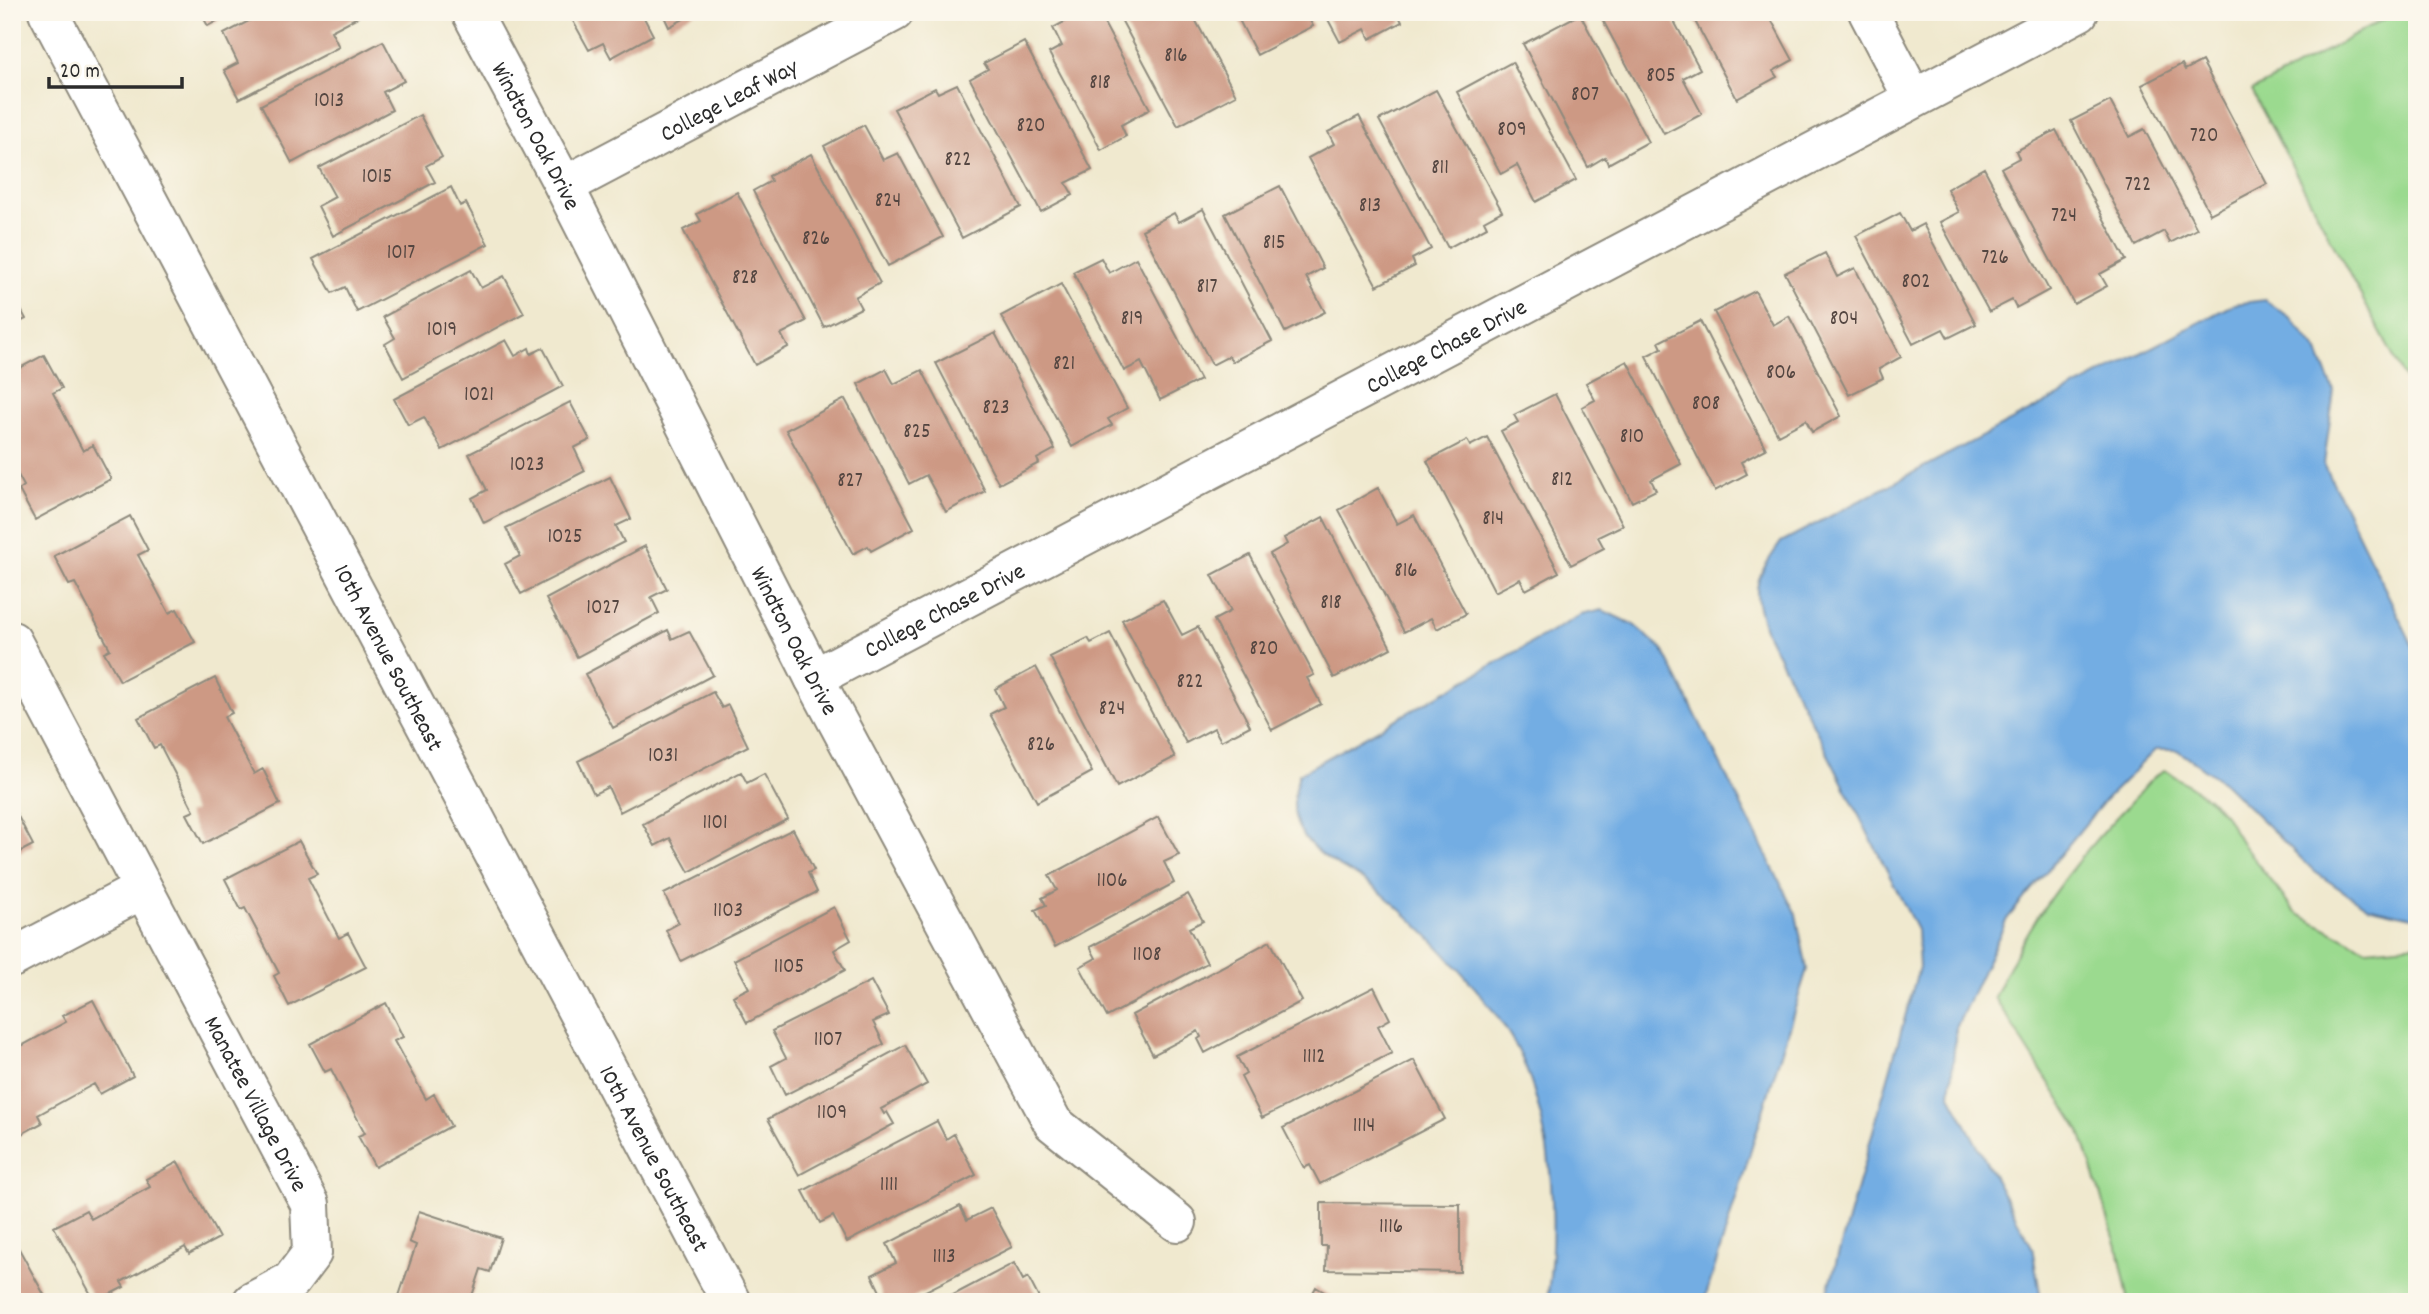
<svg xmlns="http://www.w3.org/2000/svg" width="2429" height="1314" viewBox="0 0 2429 1314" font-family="Dekko,sans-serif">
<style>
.green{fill:#9bda8f;stroke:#63825d;stroke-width:2}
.water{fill:#73ade3;stroke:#4f6c87;stroke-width:2}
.building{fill:#cd9984}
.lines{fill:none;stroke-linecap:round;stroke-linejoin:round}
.minor-casing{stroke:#8e8a7d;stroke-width:42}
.minor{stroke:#fff;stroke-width:38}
.labels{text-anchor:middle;stroke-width:5;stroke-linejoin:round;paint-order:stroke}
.number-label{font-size:21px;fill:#544641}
.street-label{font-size:24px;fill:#2b2b2b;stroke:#fbf7ec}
</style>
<rect width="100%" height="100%" fill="#fbf7ec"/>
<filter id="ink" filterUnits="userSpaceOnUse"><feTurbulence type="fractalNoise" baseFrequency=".0143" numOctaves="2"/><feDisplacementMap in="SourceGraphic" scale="14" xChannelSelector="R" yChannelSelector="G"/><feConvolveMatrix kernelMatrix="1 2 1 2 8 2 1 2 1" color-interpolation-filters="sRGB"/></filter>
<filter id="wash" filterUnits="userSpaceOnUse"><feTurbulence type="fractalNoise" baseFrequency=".00686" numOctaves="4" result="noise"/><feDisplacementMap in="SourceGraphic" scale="28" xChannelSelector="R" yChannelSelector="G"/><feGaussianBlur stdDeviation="1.57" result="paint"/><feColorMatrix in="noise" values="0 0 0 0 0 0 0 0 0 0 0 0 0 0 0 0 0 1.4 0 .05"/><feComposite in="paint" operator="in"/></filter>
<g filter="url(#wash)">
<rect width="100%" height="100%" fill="#f0e9cf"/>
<!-- green -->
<path class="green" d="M2397,12H2417V401L2252,91Z
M2165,770L2208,798L2225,815L2243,845L2296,913L2366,949L2417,944V1302H2129L2119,1253L2080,1131L1994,997C2027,923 2077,856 2134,799C2143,789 2153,775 2165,770Z"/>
<!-- water -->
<path class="water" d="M2265,300L2291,318L2318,352L2334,391L2324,464L2417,654V915L2412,917L2367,907L2315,872L2224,783L2177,750H2155L2106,799L2007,919L1956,1028L1950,1095L2032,1247L2040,1293L2036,1302H1825L1919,967L1917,930L1766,632C1751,586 1754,581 1781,542L2234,304Z
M1602,610L1634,625L1663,650L1796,914L1807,969L1704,1302H1547C1558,1222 1554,1136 1523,1061C1502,1009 1420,923 1375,888C1349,869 1317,860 1300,830C1290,813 1294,791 1299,774L1581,615Z"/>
<g id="blocks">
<!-- building -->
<path class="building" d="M200,12H233L208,26Z
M266,12H367L331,31L339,47L239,99L224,70L238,63L224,34Z
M568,12H641L653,35L611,58L603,43L589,50Z
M662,12H696L669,27Z
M1083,12H1098L1150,109L1121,125L1126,136L1101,150L1049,53L1062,46L1053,28Z
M1117,12H1191L1236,95L1178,126Z
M1235,12H1305L1313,26L1257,55Z
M1324,12H1397L1402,22L1370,39L1365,29L1340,42Z
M1607,12H1669L1700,69L1683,78L1702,114L1664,134L1600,15Z
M1690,12H1767L1793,60L1773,71L1777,77L1737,99Z
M1580,14L1648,142L1608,164L1605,157L1588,167L1523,44Z
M383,41L404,81L383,92L392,110L292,163L261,105Z
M1024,42L1092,170L1066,183L1073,195L1041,212L970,79L988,69L984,63Z
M2202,61L2267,184L2210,214L2142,85L2182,64L2185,70Z
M1512,62L1576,180L1536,202L1517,165L1501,174L1457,92Z
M957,84L1021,207L962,238L894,109L935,88L938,93Z
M1436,90L1502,211L1484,221L1487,227L1448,248L1379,120Z
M2110,101L2129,137L2144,129L2197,229L2170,243L2164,231L2136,246L2071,121Z
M420,115L442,157L426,166L435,182L333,236L318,206L335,197L319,168Z
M1359,116L1431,249L1412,259L1415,266L1377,286L1308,158L1334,144L1328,132Z
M864,125L883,160L898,153L943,237L888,266L824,146Z
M2056,130L2126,260L2100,274L2107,286L2074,304L2001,168L2019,158L2016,151Z
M811,154L880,283L855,297L861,308L824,327L753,191L771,181L769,176Z
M1984,168L2049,290L2016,308L2012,300L1989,312L1940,222L1959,212L1947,189Z
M1280,186L1323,268L1306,277L1325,312L1285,332L1225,214Z
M451,187L460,206L466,203L488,244L357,312L345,287L332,293L313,259Z
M737,192L806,321L781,334L788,347L755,365L683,230L701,221L697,214Z
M1203,209L1272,341L1232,362L1229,356L1212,365L1142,230L1174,213L1179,222Z
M1900,213L1910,231L1923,224L1976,324L1948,338L1943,329L1913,344L1856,236Z
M1825,253L1837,277L1855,268L1901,357L1879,369L1883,378L1849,395L1785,273Z
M1101,258L1109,273L1136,258L1200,380L1160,400L1141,362L1124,371L1073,272Z
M471,270L481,288L504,276L524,313L403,378L385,344L395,338L383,317Z
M1061,284L1127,408L1108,419L1112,425L1072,447L1001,316Z
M1755,291L1773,325L1789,316L1841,416L1812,432L1806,420L1778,435L1714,312Z
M12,293L26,319L12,326Z
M1700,321L1766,449L1741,462L1747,474L1715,491L1646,356L1662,348L1659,342Z
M995,333L1055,449L1037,459L1039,463L999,484L936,363Z
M506,340L515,356L529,348L531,354L543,348L563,386L442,450L424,417L408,425L394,399Z
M44,355L62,388L53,393L83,451L93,445L111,479L35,520L19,490L24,486L12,464V372Z
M1627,361L1681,464L1651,480L1656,490L1632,502L1582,407L1595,400L1586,383Z
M886,369L894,384L922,370L985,491L946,512L926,475L909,484L858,384Z
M1555,394L1623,525L1598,537L1604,548L1571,565L1501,431L1518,422L1514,415Z
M845,399L914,528L871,551L868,546L853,554L786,430Z
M570,402L590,440L574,448L585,471L484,523L472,498L487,490L469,454Z
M1487,437L1559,572L1526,590L1520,579L1495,592L1427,461L1467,440L1470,446Z
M610,477L631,519L616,526L624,542L521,594L505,564L520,556L506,528Z
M1378,488L1397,524L1414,515L1466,614L1437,629L1431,618L1404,632L1339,510Z
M130,516L148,550L138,555L169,613L177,609L195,642L120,681L104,652L110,649L75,583L69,585L54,556Z
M1323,517L1391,648L1334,678L1270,554L1287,544L1284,538Z
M645,546L667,589L651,597L659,613L577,657L546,599Z
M1250,555L1314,675L1307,678L1321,704L1272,730L1214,620L1231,611L1212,575Z
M1163,600L1182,635L1198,627L1250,726L1221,741L1214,728L1186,743L1122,620Z
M668,630L672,639L689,631L713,675L613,728L585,674Z
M1110,633L1175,757L1117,787L1050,657L1088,638L1091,643Z
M1036,667L1092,772L1037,802L990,714L1004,707L995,689Z
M215,678L232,713L224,717L254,774L263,769L280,804L203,844L187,814L194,811L160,745L154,748L138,718Z
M713,692L722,708L728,705L748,746L620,812L608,787L594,794L578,761Z
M741,772L747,783L764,774L788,819L689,872L670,838L655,846L643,824Z
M12,805L33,845L12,856Z
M1158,817L1179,855L1164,862L1174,883L1055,947L1035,910L1046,905L1042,898L1057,890L1049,876Z
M793,829L814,870L808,873L817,892L681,961L666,930L679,923L664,894Z
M299,841L317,874L308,878L339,938L348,933L366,967L289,1006L274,976L279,973L245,908L241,910L225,879Z
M1188,894L1203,921L1189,928L1207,963L1107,1017L1080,967L1096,958L1090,947Z
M834,907L851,940L834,950L845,970L747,1023L733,996L749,988L734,960Z
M1270,941L1302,1001L1205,1053L1198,1039L1201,1037L1198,1031L1153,1055L1132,1015Z
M871,981L889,1015L873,1022L884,1044L785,1095L771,1066L786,1058L772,1031Z
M1374,987L1390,1019L1378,1026L1392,1053L1262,1118L1241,1077L1246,1074L1237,1057Z
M93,1000L133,1076L100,1094L94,1084L38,1115L42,1123L12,1139V1051L66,1022L62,1016Z
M386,1003L403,1037L394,1041L426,1099L434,1094L451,1126L375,1167L358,1136L365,1133L331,1069L325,1072L310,1044Z
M905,1045L927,1084L881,1109L884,1114L887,1112L894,1124L799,1175L768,1119Z
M1414,1060L1445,1119L1320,1184L1310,1165L1304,1168L1283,1128Z
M937,1121L946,1139L954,1134L976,1175L847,1242L833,1216L820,1223L803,1191Z
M178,1162L219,1238L189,1254L185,1247L121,1282L124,1287L95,1302L54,1227L86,1210L91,1219L150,1187L146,1179Z
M1321,1203L1460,1204V1272L1326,1270L1327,1246H1321Z
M960,1206L967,1220L991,1208L1012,1247L904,1302H885L872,1275L896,1263L887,1244Z
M419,1211L501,1238L490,1272L481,1269L470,1302H397L416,1245L409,1242Z
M18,1247L48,1302H12V1250Z
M1014,1263L1023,1280L1028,1277L1041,1302H940Z
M1316,1287L1341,1302H1308Z"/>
</g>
</g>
<g filter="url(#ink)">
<use href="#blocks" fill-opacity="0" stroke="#8e8a7d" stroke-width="2"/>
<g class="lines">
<!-- minor casing -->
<g class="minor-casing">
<g id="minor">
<path id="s1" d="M48,12L731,1302"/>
<path id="s2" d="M471,12L564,186L814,678L1053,1123L1177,1222"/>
<path d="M1868,12L1913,98"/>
<path id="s3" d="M564,186L894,12"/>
<path id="s4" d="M12,641L310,1204L312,1253L291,1281L252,1302"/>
<path id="s5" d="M814,678L2079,12"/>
<path d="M12,958L143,889"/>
</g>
</g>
<!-- minor -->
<use href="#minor" class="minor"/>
</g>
</g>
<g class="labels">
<!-- number labels -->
<g class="number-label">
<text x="1176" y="61">816</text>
<text x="1661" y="81">805</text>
<text x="1100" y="88">818</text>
<text x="1585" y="100">807</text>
<text x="329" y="106">1013</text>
<text x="1031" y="131">820</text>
<text x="1512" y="135">809</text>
<text x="2204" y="141">720</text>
<text x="958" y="165">822</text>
<text x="1440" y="173">811</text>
<text x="377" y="182">1015</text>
<text x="2138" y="190">722</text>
<text x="888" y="206">824</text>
<text x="1370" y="211">813</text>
<text x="2064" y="221">724</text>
<text x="816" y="244">826</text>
<text x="1274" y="248">815</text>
<text x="401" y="258">1017</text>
<text x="1995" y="263">726</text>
<text x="745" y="283">828</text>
<text x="1916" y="287">802</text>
<text x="1207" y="292">817</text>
<text x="1132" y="324">819</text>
<text x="1844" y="324">804</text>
<text x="442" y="335">1019</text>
<text x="1064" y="369">821</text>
<text x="1781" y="378">806</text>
<text x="479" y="400">1021</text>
<text x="1706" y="409">808</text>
<text x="996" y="413">823</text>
<text x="917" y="437">825</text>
<text x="1632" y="442">810</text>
<text x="527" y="470">1023</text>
<text x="1562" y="485">812</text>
<text x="850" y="486">827</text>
<text x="1493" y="524">814</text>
<text x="565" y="542">1025</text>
<text x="1406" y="576">816</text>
<text x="1331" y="608">818</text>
<text x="603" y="613">1027</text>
<text x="1264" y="654">820</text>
<text x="1190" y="687">822</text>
<text x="1112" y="714">824</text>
<text x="1041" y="750">826</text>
<text x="663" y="761">1031</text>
<text x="715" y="828">1101</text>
<text x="1112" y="886">1106</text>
<text x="728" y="916">1103</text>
<text x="1147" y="960">1108</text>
<text x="789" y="972">1105</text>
<text x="828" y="1045">1107</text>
<text x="1314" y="1062">1112</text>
<text x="832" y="1118">1109</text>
<text x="1364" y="1131">1114</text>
<text x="889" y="1190">1111</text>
<text x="1391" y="1232">1116</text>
<text x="944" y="1262">1113</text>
</g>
<!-- street labels -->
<g class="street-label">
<text dy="8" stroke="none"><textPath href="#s3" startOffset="186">College Leaf Way</textPath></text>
<text dy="8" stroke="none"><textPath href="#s2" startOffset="140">Windton Oak Drive</textPath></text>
<text dy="8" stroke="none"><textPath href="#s5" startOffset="714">College Chase Drive</textPath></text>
<text dy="8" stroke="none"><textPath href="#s5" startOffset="147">College Chase Drive</textPath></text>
<text dy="8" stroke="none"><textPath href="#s2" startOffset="707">Windton Oak Drive</textPath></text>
<text dy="8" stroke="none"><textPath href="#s1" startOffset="730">10th Avenue Southeast</textPath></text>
<text dy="8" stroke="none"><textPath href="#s4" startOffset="523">Manatee Village Drive</textPath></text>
<text dy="8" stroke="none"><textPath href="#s1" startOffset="1297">10th Avenue Southeast</textPath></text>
</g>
</g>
<!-- margin -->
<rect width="2429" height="1314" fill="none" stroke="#fbf7ec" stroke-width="42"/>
<!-- scale -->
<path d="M49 77v10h133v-10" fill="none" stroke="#2b2b2b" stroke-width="3.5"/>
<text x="60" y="77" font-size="21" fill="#2b2b2b" stroke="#fbf7ec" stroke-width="5" paint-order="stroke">20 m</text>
</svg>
